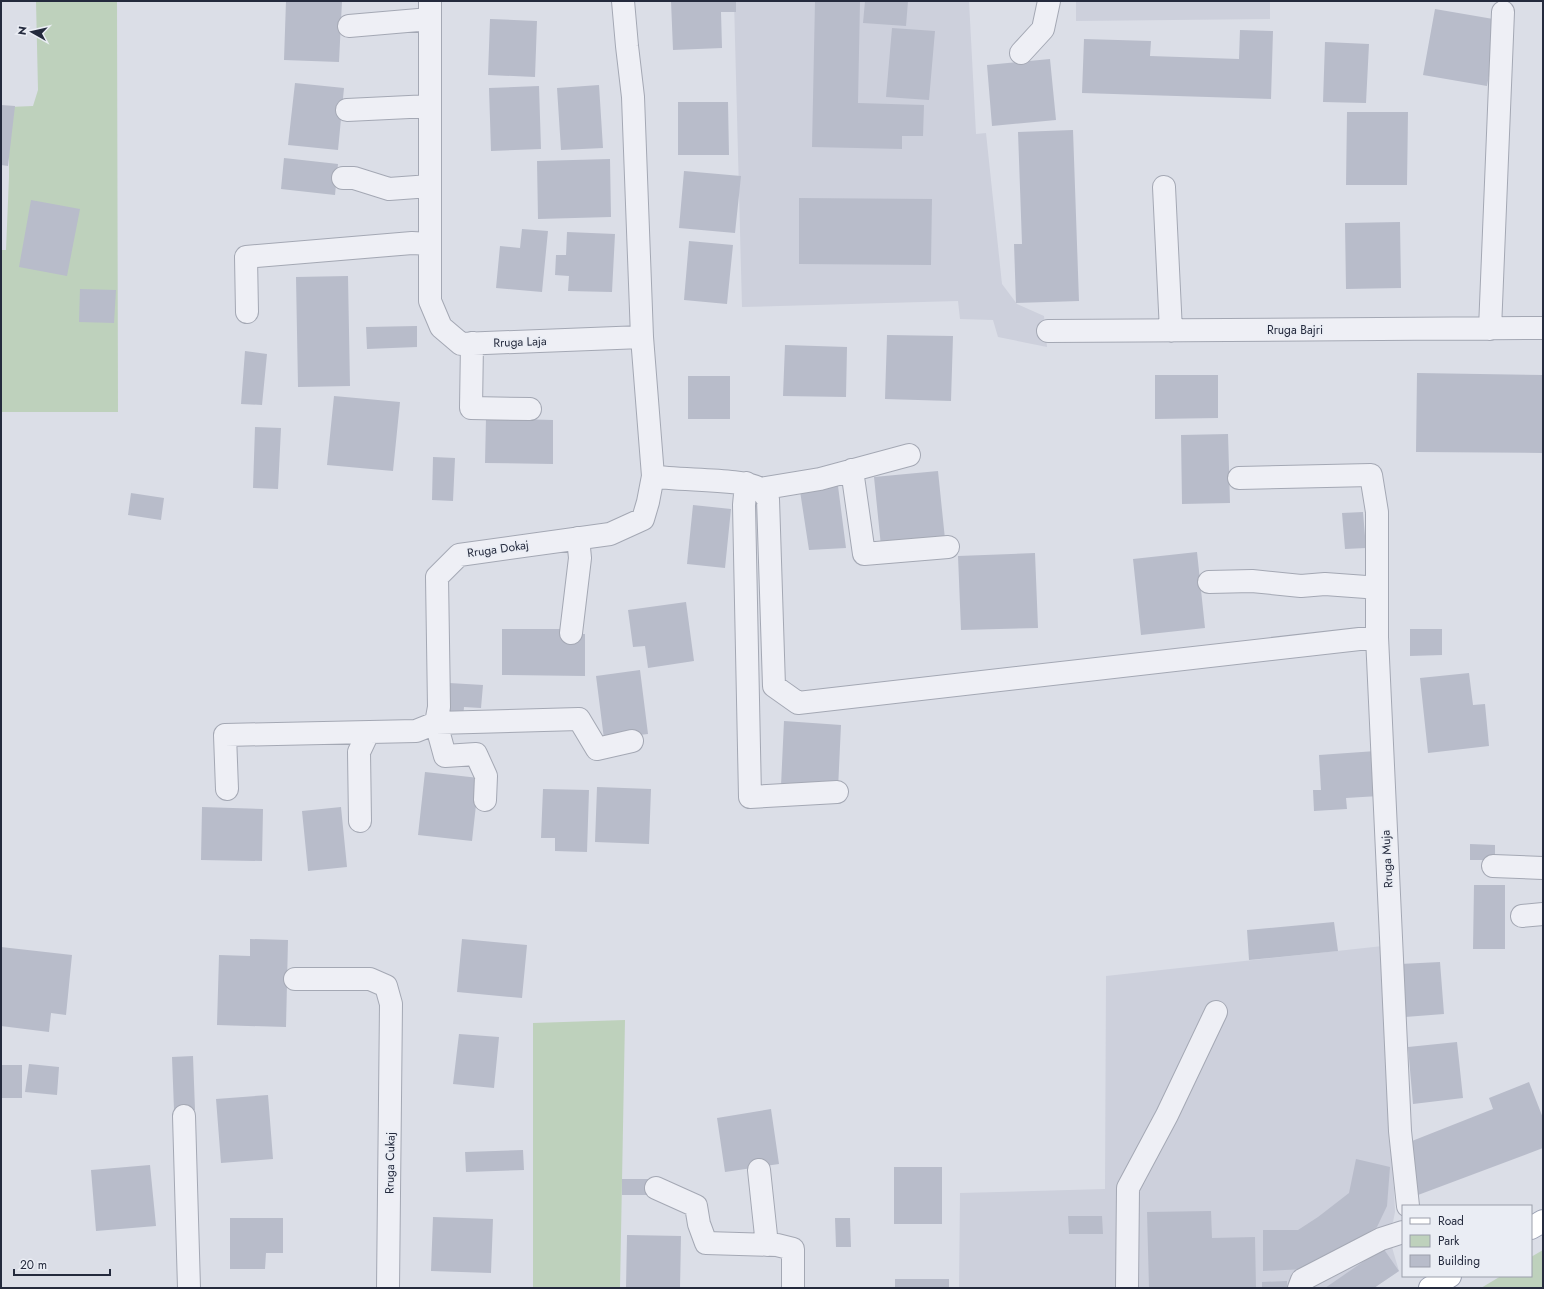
<svg xmlns="http://www.w3.org/2000/svg" width="1544" height="1289" viewBox="0 0 1544 1289" font-family="Jost,sans-serif">
<style>
.built{fill:#cdd0dc}
.green{fill:#bed1bc}
.building{fill:#b8bcca}
.lines{fill:none;stroke-linecap:round;stroke-linejoin:round}
.minor-casing{stroke:#a4a8b4;stroke-width:24}
.major-casing{stroke:#9aa0b3;stroke-width:24}
.minor{stroke:#eeeff5;stroke-width:22}
.major{stroke:#fff;stroke-width:22}
.labels{text-anchor:middle;stroke-width:3.5;stroke-linejoin:round;paint-order:stroke}
.street-label{font-size:12px;fill:#242a3d;stroke:#eaedf4}
</style>
<rect width="100%" height="100%" fill="#dbdee7"/>
<!-- built -->
<path class="built" d="M734,1H969L976,134L986,133L1002,284L1017,304L1044,316L1047,347L998,337L993,320L960,319L958,301L742,307Z
M1076,1H1270V19L1076,21Z
M1383,946L1395,1212L1393,1222L1386,1227L1399,1271L1374,1288H959L960,1193L1105,1189L1106,976Z"/>
<!-- green -->
<path class="green" d="M36,1H117L118,412H1V250H6L9,177V107L33,106L38,90Z
M625,1020L620,1288H533V1023Z
M1543,1250V1288H1481L1501,1276H1531V1257Z"/>
<!-- building -->
<path class="building" d="M286,1H342L339,62L284,60Z
M671,1H736V12H721L722,48L673,50Z
M815,1H860L858,103L924,105L923,136H902V149L812,147Z
M865,1H908L906,26L863,23Z
M1435,9L1499,20L1487,86L1423,75Z
M490,19L537,21L535,77L488,75Z
M892,28L935,31L929,100L886,97Z
M1240,30L1273,31L1271,99L1082,93L1084,39L1151,41L1150,56L1239,59Z
M1325,42L1369,44L1366,103L1323,102Z
M1050,59L1056,120L992,126L987,65Z
M295,83L344,88L338,150L288,145Z
M599,85L603,148L561,150L557,88Z
M539,86L541,149L491,151L489,88Z
M678,102H728L729,155H678Z
M1,105L15,106L8,166L1,165Z
M1347,112H1408L1407,185H1346Z
M1073,130L1079,301L1016,303L1014,244H1022L1018,132Z
M284,158L338,164L335,195L281,189Z
M610,159L611,217L538,219L537,161Z
M684,171L741,176L735,233L679,228Z
M799,198L932,199L931,265L799,264Z
M31,200L80,209L67,276L19,267Z
M1400,222L1401,288L1346,289L1345,223Z
M522,229L548,231L542,292L496,288L500,246L520,248Z
M567,232L615,234L612,292L568,291L569,276L555,275L556,255H566Z
M689,241L733,245L727,304L684,300Z
M348,276L350,386L298,387L296,277Z
M80,289L116,290L114,323L79,322Z
M417,326V347L367,349L366,327Z
M887,335L953,336L951,401L885,399Z
M785,345L847,347L846,397L783,396Z
M245,351L267,354L262,405L241,404Z
M1417,373L1543,375V453L1416,452Z
M1155,375H1218V418L1155,419Z
M688,376H730V419H688Z
M334,396L400,402L393,471L327,465Z
M486,418L553,420V464L485,463Z
M255,427L281,428L278,489L253,488Z
M1228,434L1230,503L1182,504L1181,435Z
M433,457L455,458L453,501L432,500Z
M938,471L945,539L881,546L874,477Z
M838,486L846,548L809,550L800,491Z
M131,493L164,498L161,520L128,515Z
M693,505L731,509L725,568L687,564Z
M1363,512L1366,548L1345,549L1342,513Z
M1197,552L1205,628L1141,635L1133,559Z
M1035,553L1038,628L961,630L958,556Z
M686,602L694,661L648,668L645,646L633,647L628,610Z
M502,629H566L565,634H585V676L502,675Z
M1410,629H1442V655L1410,656Z
M640,670L648,734L604,739L596,676Z
M1469,673L1473,705L1485,704L1489,746L1428,753L1420,678Z
M449,683L483,685L481,708L464,707L463,719L448,718Z
M784,721L841,725L838,789L781,786Z
M1376,751L1379,796L1346,798L1347,809L1314,811L1313,790H1321L1319,755Z
M425,772L479,778L472,841L418,835Z
M597,787L651,789L649,844L595,842Z
M543,789L589,790L587,852L555,851V838H541Z
M202,807L263,809L262,861L201,860Z
M341,807L347,867L308,871L302,811Z
M1470,844L1495,845V860H1470Z
M1474,885H1505V949H1473Z
M1334,922L1338,951L1249,960L1247,930Z
M250,939L288,940L286,1027L217,1025L219,955L250,956Z
M462,939L527,945L522,998L457,992Z
M1,947L72,955L66,1015L51,1013L49,1032L1,1026Z
M1440,962L1444,1014L1405,1017L1400,964Z
M459,1034L499,1037L494,1088L453,1084Z
M1457,1042L1463,1098L1413,1104L1408,1047Z
M193,1056L195,1110H174L172,1057Z
M29,1064L59,1067L57,1095L25,1092Z
M1,1065H22V1098H1Z
M1529,1082L1543,1118V1148L1418,1195L1412,1141L1493,1109L1489,1098Z
M268,1095L273,1159L221,1163L216,1099Z
M771,1109L779,1164L725,1172L717,1118Z
M523,1150L524,1170L466,1172L465,1152Z
M1356,1159L1390,1167L1387,1206L1377,1227L1320,1263L1305,1269L1263,1271V1230H1298L1318,1217L1349,1193Z
M150,1165L156,1226L96,1231L91,1170Z
M894,1167H942V1224H894Z
M622,1179H652L651,1195H622Z
M1211,1211L1212,1238L1255,1237L1256,1288H1149L1147,1212Z
M1068,1216H1102L1103,1234H1069Z
M433,1217L493,1219L491,1273L431,1271Z
M230,1218H283V1253H266L265,1269H230Z
M835,1218H850L851,1247H836Z
M627,1235L681,1236L680,1288H626Z
M1383,1248L1399,1271L1374,1288H1325Z
M895,1279H949V1288H895Z
M1287,1281V1288H1262V1282Z"/>
<g class="lines">
<!-- minor casing -->
<g class="minor-casing">
<path id="minor" d="M430,1V301L441,327L461,344L642,337L633,97L627,46L623,1
M349,26L430,19
M1021,53L1043,29L1049,1
M347,110L430,106
M343,178H354L389,189L430,186
M1164,187L1171,331
M247,312L246,257L412,243L430,244
M1490,329L1503,12
M1048,331L1543,328
M472,343L471,408L530,409
M852,470L864,554L948,547
M653,476C675,481 747,478 760,489C763,491 765,496 768,499L774,686L798,703L1377,637
M1239,478L1371,475L1377,512V637L1400,1131L1408,1206
M746,483L744,505L750,797L837,792
M760,489L820,479L909,455
M1209,582L1252,581L1301,586L1325,584L1366,587L1377,590
M571,633L580,558L578,538
M227,789L225,735L416,731L436,723L439,707L437,577L459,555L610,534L643,519L648,502L653,476L642,337
M485,800L486,776L476,754L445,756L436,723L579,719L597,749L632,741
M360,821L359,752L368,733
M1493,866L1543,868
M1522,916L1543,914
M295,979H370L386,986L391,1004L388,1288
M184,1116L189,1288
M759,1170L767,1245
M656,1188L696,1206L699,1224L706,1243L777,1245L793,1249V1288
M1127,1288L1128,1188L1167,1115L1216,1012
M1299,1288L1302,1280L1381,1239L1403,1232"/>
</g>
<!-- major casing -->
<g class="major-casing">
<path id="major" d="M1531,1228L1543,1221
M1430,1288L1450,1276"/>
</g>
<!-- minor -->
<use href="#minor" class="minor"/>
<!-- major -->
<use href="#major" class="major"/>
</g>
<g class="labels">
<!-- street labels -->
<g class="street-label">
<text x="1295" y="334">Rruga Bajri</text>
<text transform="translate(520 342) rotate(-2)" y="4">Rruga Laja</text>
<text transform="translate(498 549) rotate(-8)" y="4">Rruga Dokaj</text>
<text transform="translate(1387 859) rotate(-93)" y="4">Rruga Muja</text>
<text transform="translate(390 1163) rotate(-89)" y="4">Rruga Cukaj</text>
</g>
</g>
<!-- border -->
<rect width="1544" height="1289" fill="none" stroke="#242a3d" stroke-width="4"/>
<!-- legend -->
<rect x="1402" y="1205" width="130" height="72" fill="#eaedf4" stroke="#9b9fab"/>
<rect x="1410" y="1218" width="20" height="6" fill="#ffffff" stroke="#9b9fab"/>
<text x="1438" y="1225" font-size="12" fill="#242a3d">Road</text>
<rect x="1410" y="1235" width="20" height="12" fill="#bed1bc" stroke="#9b9fab"/>
<text x="1438" y="1245" font-size="12" fill="#242a3d">Park</text>
<rect x="1410" y="1255" width="20" height="12" fill="#b8bcca" stroke="#9b9fab"/>
<text x="1438" y="1265" font-size="12" fill="#242a3d">Building</text>
<!-- north arrow -->
<g transform="translate(32 32) rotate(278)" stroke="#eaedf4" stroke-width="3" paint-order="stroke">
<path d="M0-3L7 15L0 10L-7 15Z" fill="#242a3d"/>
<text y="-6" font-size="11" font-weight="bold" text-anchor="middle" fill="#242a3d">N</text>
</g>
<!-- scale -->
<path d="M14 1269v6h96v-6" fill="none" stroke="#242a3d" stroke-width="2"/>
<text x="20" y="1269" font-size="12" fill="#242a3d" stroke="#eaedf4" stroke-width="3" paint-order="stroke">20 m</text>
</svg>
